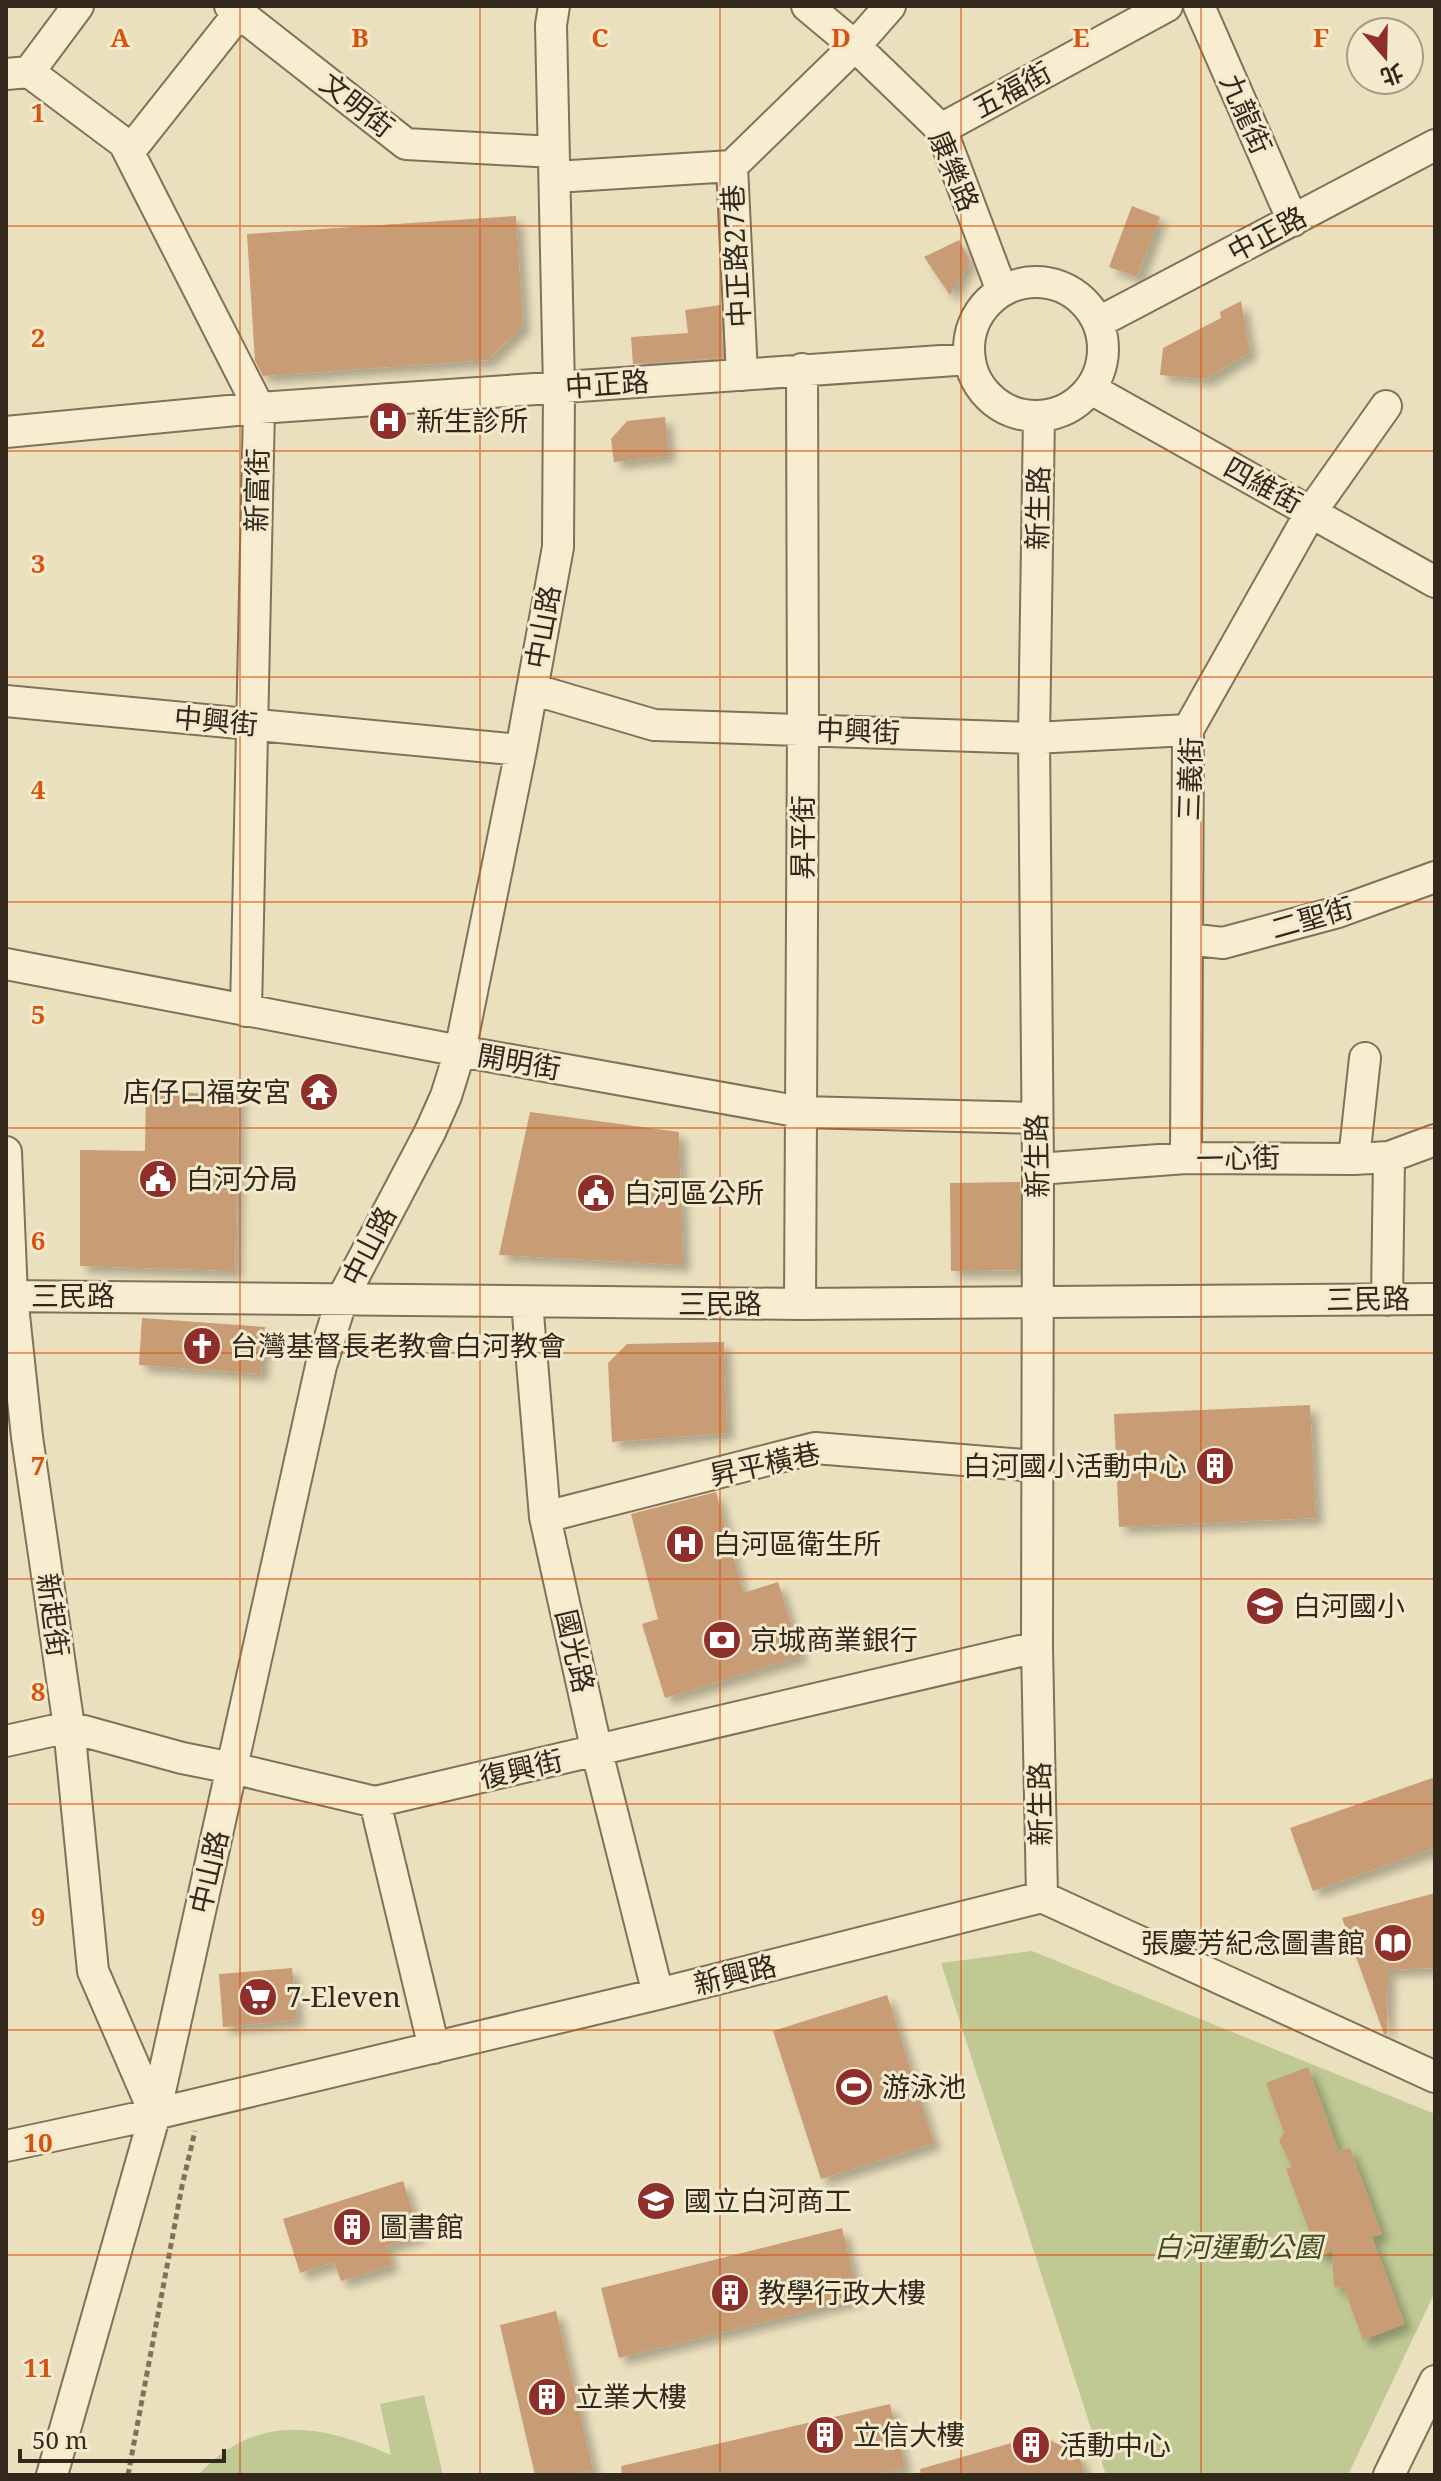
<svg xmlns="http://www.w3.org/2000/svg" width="1441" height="2481" viewBox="0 0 1441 2481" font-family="'Noto Serif','Noto Sans TC',serif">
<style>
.green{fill:#c0c893}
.building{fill:#c89c75;filter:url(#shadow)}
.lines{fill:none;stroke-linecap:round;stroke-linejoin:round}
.minor-casing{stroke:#827158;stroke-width:34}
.path{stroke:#827158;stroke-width:5;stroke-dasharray:6 4;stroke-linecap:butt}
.minor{stroke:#f7edd1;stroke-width:30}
.grid{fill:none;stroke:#d6540e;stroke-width:2;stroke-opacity:0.55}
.labels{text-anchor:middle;stroke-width:6;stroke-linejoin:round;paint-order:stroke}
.street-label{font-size:28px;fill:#32281c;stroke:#f3eacd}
.poi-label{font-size:28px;fill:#32281c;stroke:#f3eacd;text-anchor:start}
.park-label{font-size:28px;font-style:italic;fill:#414e23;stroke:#f3eacd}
.grid-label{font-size:26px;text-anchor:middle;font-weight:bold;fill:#d6540e;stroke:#f3eacd;stroke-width:6;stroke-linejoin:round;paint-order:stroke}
</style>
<defs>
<filter id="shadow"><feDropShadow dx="7" dy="7" stdDeviation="4" flood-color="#0004"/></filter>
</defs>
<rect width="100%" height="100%" fill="#ebe0be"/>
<!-- green -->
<path class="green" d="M1032,1951L1435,2114V2292L1348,2475H1106L941,1963Z
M424,2395L443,2475H198C257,2412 320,2424 391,2455L380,2404Z"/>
<!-- building -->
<path class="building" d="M1132,206L1160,217L1137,277L1109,267Z
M516,216L523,326L488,360L263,376L255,361L247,234Z
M959,240L970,262L950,295L924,257Z
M1241,301L1250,352L1206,379L1160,375L1163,348L1221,318L1220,312Z
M721,305L723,358L633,364L631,337L688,333L685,310Z
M665,417L669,456L614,462L611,439L627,421Z
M146,1092L239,1094L235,1271L80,1266V1150L145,1151Z
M530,1112L679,1132L683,1265L499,1255Z
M1020,1182V1270L951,1271L950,1183Z
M142,1318L265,1327L261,1374L139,1365Z
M724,1342L727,1433L612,1442L608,1363L627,1344Z
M1310,1405L1316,1518L1119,1527L1114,1414Z
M716,1492L743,1593L778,1582L801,1656L665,1698L642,1624L658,1619L631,1514Z
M1435,1777V1848L1313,1891L1290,1828Z
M1435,1893V1968L1388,1970L1387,2035L1384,2034L1342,1918Z
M292,1968L297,2020L223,2027L219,1974Z
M887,1995L934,2143L821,2179L773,2031Z
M1308,2067L1339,2151L1350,2148L1382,2234L1372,2237L1405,2324L1363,2340L1344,2288L1334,2287L1332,2251L1319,2257L1286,2169L1292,2167L1279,2141L1284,2132L1266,2083Z
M403,2181L420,2235L386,2246L392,2265L341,2281L334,2262L300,2273L283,2219Z
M842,2228L859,2298L619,2358L601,2288Z
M556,2311L593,2470L572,2475H535L500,2325Z
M890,2404L905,2467L872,2475H622L621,2466Z
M1040,2435L1079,2455L1085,2475H921L920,2469Z"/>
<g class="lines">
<!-- minor casing -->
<g class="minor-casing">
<path id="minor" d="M230,6L406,144L553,152
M807,6L855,46L941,129L1002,291
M1199,6L1293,221
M29,72L78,6
M6,74L29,72L124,143L259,408L246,1011
M941,129L1167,6
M129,152L239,13
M555,177L732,166
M969 349a67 67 0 1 1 134 0a67 67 0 1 1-134 0Z
M1099,322L1435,145
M742,375L732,166L855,46L890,6
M1091,389L1435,582
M1039,416L1034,738L1038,1169L1037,1647L1042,1897
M6,432L259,408L970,359
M532,689L654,725L1034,738L1188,730
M6,701L521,750
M1187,939L1223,943L1338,912L1435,877
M6,964L460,1051L801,1112L1036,1118
M6,1152L12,1296L27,1437L69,1727L93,1971L155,2114
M1186,1158L1188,730L1311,512L1386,406
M1354,1159L1365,1058
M1038,1169L1186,1158L1354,1159L1389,1157L1435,1140
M6,1296L800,1304L1435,1299
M1387,1300L1389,1157
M527,1302L545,1517L597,1752L658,1994
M800,1304L803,729L802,369
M545,1517L815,1448L1036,1466
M6,1741L69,1727L182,1758L232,1768L375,1802L1037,1647
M375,1802L434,2048
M6,2146L155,2114L658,1994L1042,1897L1435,2077
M52,2475L155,2114L321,1366L342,1299L430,1132L446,1096L460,1051L521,750L558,547L559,388L551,25L554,6
M1389,2475L1435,2381"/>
</g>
<!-- path -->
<path class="path" d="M128,2475L182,2186L195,2131"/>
<!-- minor -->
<use href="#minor" class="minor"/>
</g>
<!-- grid -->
<path class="grid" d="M240,6V2475M480,6V2475M720,6V2475M961,6V2475M1201,6V2475M6,226H1435M6,451H1435M6,677H1435M6,902H1435M6,1128H1435M6,1353H1435M6,1579H1435M6,1804H1435M6,2030H1435M6,2255H1435"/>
<!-- icons -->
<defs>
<g id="hospital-disc" transform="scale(2)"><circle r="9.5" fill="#8f2f2b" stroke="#f3eacd"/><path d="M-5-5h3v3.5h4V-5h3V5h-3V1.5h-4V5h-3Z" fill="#fff"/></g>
<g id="temple-disc" transform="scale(2)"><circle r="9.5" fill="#8f2f2b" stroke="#f3eacd"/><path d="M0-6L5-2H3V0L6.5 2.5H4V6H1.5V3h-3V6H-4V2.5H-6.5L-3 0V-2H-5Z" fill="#fff"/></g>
<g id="civic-disc" transform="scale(2)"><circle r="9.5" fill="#8f2f2b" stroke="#f3eacd"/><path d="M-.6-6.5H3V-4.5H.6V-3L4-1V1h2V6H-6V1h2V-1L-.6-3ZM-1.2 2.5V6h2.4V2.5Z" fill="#fff"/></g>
<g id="church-disc" transform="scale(2)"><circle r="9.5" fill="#8f2f2b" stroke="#f3eacd"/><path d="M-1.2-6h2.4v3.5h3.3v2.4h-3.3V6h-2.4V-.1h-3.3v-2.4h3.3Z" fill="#fff"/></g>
<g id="building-disc" transform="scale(2)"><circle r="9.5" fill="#8f2f2b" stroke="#f3eacd"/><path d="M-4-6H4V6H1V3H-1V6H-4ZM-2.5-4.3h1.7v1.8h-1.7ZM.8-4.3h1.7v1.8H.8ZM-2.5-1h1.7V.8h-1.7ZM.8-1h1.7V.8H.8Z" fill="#fff"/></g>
<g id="school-disc" transform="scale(2)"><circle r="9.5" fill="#8f2f2b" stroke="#f3eacd"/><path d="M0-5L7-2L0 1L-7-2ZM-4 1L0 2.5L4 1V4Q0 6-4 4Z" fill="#fff"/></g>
<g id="bank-disc" transform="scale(2)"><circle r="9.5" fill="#8f2f2b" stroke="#f3eacd"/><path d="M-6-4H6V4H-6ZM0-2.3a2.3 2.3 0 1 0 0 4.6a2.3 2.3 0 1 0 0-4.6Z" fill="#fff"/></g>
<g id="library-disc" transform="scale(2)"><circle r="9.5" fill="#8f2f2b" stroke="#f3eacd"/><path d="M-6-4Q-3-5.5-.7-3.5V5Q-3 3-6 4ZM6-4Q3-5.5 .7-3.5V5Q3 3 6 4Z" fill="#fff"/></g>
<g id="supermarket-disc" transform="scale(2)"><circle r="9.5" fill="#8f2f2b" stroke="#f3eacd"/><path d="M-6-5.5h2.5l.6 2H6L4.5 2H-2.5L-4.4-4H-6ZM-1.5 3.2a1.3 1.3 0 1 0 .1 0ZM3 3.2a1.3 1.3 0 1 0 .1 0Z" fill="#fff"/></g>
<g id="stadium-disc" transform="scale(2)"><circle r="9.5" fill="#8f2f2b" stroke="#f3eacd"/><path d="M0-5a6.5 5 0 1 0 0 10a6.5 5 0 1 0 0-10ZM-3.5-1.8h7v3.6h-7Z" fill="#fff"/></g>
</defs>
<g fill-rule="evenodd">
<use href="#hospital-disc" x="388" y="421"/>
<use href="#temple-disc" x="319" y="1092"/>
<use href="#civic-disc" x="158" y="1179"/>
<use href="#civic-disc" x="596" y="1193"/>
<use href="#church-disc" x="202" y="1346"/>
<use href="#building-disc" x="1215" y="1466"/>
<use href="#hospital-disc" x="685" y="1544"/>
<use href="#school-disc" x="1265" y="1606"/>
<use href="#bank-disc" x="722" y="1640"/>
<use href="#library-disc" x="1393" y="1943"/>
<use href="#supermarket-disc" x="258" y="1997"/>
<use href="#stadium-disc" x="854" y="2087"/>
<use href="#school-disc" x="656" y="2201"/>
<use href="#building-disc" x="352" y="2227"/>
<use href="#building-disc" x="730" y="2293"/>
<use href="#building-disc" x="547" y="2397"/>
<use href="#building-disc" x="825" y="2435"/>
<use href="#building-disc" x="1031" y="2445"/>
</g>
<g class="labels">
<!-- street labels -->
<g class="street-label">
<text transform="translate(1012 90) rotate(-29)" y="10">五福街</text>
<text transform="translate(357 105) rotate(38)" y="10">文明街</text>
<text transform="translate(1246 114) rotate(66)" y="10">九龍街</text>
<text transform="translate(954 171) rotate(67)" y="10">康樂路</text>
<text transform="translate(1267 234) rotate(-28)" y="10">中正路</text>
<text transform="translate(736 256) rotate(-93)" y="10">中正路27巷</text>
<text transform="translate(607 384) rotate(-4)" y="10">中正路</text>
<text transform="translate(1263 485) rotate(29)" y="10">四維街</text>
<text transform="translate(257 490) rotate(-89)" y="10">新富街</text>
<text transform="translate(1038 508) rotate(-89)" y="10">新生路</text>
<text transform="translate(543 627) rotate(-80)" y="10">中山路</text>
<text transform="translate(216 721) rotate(5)" y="10">中興街</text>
<text transform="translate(858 731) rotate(2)" y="10">中興街</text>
<text transform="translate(1190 779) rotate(-88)" y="10">三義街</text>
<text transform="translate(803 837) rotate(-90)" y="10">昇平街</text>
<text transform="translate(1312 918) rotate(-16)" y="10">二聖街</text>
<text transform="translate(519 1062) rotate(10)" y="10">開明街</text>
<text transform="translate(1037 1156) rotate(-91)" y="10">新生路</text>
<text transform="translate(1238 1158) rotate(-1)" y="10">一心街</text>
<text transform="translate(369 1246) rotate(-63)" y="10">中山路</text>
<text x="73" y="1306">三民路</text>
<text transform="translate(1368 1299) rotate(-1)" y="10">三民路</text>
<text x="720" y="1314">三民路</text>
<text transform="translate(765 1464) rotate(-12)" y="10">昇平橫巷</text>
<text transform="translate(53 1615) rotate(82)" y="10">新起街</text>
<text transform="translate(575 1651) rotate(77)" y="10">國光路</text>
<text transform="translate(521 1769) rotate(-13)" y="10">復興街</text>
<text transform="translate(1040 1804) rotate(-91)" y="10">新生路</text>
<text transform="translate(209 1872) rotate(-77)" y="10">中山路</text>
<text transform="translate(735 1975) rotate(-14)" y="10">新興路</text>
</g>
<!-- poi labels -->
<g class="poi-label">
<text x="416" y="431">新生診所</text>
<text x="291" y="1102" text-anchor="end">店仔口福安宮</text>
<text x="186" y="1189">白河分局</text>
<text x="624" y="1203">白河區公所</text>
<text x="230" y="1356">台灣基督長老教會白河教會</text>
<text x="1187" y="1476" text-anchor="end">白河國小活動中心</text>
<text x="713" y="1554">白河區衛生所</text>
<text x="1293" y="1616">白河國小</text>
<text x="750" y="1650">京城商業銀行</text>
<text x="1365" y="1953" text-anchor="end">張慶芳紀念圖書館</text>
<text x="286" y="2007">7-Eleven</text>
<text x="882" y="2097">游泳池</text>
<text x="684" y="2211">國立白河商工</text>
<text x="380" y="2237">圖書館</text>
<text x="758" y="2303">教學行政大樓</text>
<text x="575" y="2407">立業大樓</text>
<text x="853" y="2445">立信大樓</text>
<text x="1059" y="2455">活動中心</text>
</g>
<!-- park labels -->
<g class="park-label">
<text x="1238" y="2257">白河運動公園</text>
</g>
</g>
<g class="grid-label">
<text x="120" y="47">A</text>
<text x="360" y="47">B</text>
<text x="600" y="47">C</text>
<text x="841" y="47">D</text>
<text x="1081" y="47">E</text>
<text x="1321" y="47">F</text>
<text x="38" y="122">1</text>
<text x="38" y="347">2</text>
<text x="38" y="573">3</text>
<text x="38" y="799">4</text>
<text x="38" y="1024">5</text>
<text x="38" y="1250">6</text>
<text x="38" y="1475">7</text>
<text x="38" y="1701">8</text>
<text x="38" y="1926">9</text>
<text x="38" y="2152">10</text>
<text x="38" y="2377">11</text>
</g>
<!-- border -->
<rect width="1441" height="2481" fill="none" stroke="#32281c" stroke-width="16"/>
<!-- north arrow -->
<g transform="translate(1385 56) rotate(160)"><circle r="38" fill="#f3eacd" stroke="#a69c86" stroke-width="2"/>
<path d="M0-6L14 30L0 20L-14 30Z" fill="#8f2f2b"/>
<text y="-12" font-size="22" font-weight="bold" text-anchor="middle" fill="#32281c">北</text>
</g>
<!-- scale -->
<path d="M20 2449v12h204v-12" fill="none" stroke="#32281c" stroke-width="4"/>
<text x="32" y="2449" font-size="24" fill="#32281c" stroke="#f3eacd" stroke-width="6" paint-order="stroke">50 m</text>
</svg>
